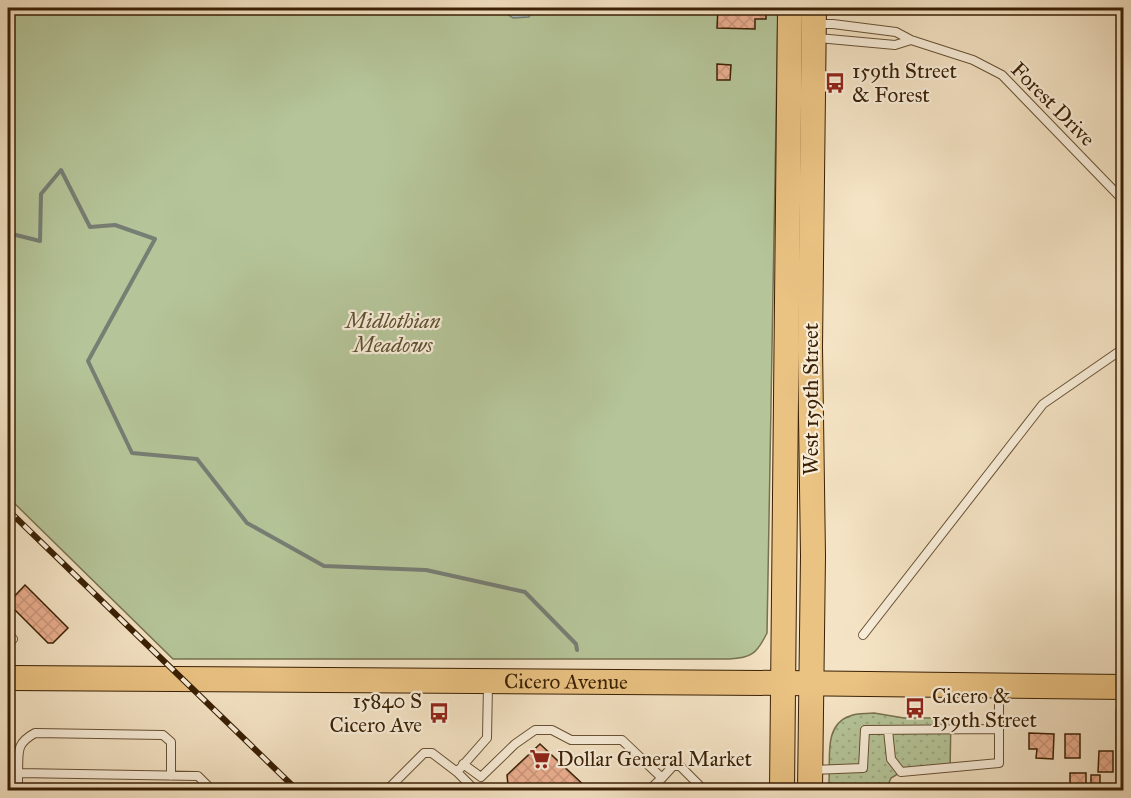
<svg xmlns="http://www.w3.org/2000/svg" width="1131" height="798" viewBox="0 0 1131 798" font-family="'IM FELL Great Primer',serif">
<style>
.grass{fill:url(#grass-dots);stroke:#78724e;stroke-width:1.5}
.green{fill:#b5c599;stroke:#78724e;stroke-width:1.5}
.water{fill:url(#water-waves);stroke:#777e74;stroke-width:1.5}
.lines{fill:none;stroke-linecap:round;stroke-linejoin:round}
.stream{stroke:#777e74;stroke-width:4}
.building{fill:url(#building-cross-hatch);stroke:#3a2004;stroke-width:1.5}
.service-casing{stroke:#685134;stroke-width:10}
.primary-casing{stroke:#3a2004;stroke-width:26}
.service{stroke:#f8edd9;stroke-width:8}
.primary{stroke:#eac282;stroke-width:24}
.rail-casing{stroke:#3a2004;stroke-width:6}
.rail{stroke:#f8edd9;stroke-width:4;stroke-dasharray:11;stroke-linecap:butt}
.labels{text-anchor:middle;stroke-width:4.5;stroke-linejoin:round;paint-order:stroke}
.poi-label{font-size:21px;fill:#3a2004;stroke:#f8edd9;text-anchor:start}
.street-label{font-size:21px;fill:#3a2004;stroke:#f8edd9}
.park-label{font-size:21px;font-style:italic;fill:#5f5231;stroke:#f8edd9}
</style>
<defs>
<pattern id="grass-dots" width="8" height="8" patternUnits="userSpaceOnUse" patternTransform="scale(1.5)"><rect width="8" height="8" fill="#b5c599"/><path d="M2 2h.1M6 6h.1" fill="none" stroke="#9ca982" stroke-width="1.8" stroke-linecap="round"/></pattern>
<pattern id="water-waves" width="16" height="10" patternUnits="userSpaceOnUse" patternTransform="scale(1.5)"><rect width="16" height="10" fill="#a0bcbe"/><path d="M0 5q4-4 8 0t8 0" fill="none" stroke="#8ba1a2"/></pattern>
<pattern id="building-cross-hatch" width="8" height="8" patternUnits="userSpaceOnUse" patternTransform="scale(1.5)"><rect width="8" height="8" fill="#ebaf90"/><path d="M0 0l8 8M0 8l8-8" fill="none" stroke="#ca967b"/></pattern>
</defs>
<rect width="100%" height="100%" fill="#f4e3c4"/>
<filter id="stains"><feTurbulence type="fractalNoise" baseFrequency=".00333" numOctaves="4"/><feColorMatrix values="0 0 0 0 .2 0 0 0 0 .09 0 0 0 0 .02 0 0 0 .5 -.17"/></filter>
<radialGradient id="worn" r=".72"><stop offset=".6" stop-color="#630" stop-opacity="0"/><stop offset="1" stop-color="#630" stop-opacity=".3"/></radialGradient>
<!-- grass -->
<path class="grass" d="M1116,709H1123V790H1116Z
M874,713L904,718H951L950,771L901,772L891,778L886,790H828C833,767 820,726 850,716C857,713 866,714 874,713Z"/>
<!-- green -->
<path class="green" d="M8,8H778L767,633C757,653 752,658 729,659H173L8,497Z"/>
<!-- water -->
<path class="water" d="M498,8H533L529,17L513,18Z"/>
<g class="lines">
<!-- stream -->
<path class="stream" d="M8,233L40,241L41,194L61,170L90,227L115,225L155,239L88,361L132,453L197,459L247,523L324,566L426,570L525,592L576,644L577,650"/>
</g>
<!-- building -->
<path class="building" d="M718,8H757V12H766V19H755V29L717,28Z
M717,64L731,65L730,80H717Z
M25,585L68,628L53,643H48L8,603Z
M1029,733L1054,734L1053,759L1036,758L1037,749H1029Z
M1065,734H1080V758H1065Z
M540,744L589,790H497V785H508L507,775Z
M1099,751H1113V772H1098Z
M1070,773H1086V788H1070Z
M1091,775H1100V788H1091Z"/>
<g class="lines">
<!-- service casing -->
<g class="service-casing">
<path id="service" d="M816,24H833L896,32L911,40L973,60L1002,75L1124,201
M818,38L895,45L911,40
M863,635L1043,404L1124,348
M8,639H13
M888,730L891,759L901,772L999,763V729
M463,764L481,777L515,744L535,730H552L571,740H622L662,778L649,790
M812,770L863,768L865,730L999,729V689
M18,773C19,752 15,744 35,733L163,735L171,742V776
M662,778L673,766H680L703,789L702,790
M18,790V773L198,776L212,790
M387,790L424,753H432L457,772
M475,790L457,772L487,738L488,685"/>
</g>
<!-- primary casing -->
<g class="primary-casing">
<g id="primary">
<path id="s1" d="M8,678L783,683L1124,687"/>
<path d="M782,790L790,8"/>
<path d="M810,790L813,556L810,347L814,8"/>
</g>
</g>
<!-- service -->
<use href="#service" class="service"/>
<!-- primary -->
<use href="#primary" class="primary"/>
<!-- rail casing -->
<g class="rail-casing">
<path id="rail" d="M8,510L297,790"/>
</g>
<!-- rail -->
<use href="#rail" class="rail"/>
</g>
<!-- icons -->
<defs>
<g id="bus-bare" transform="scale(1.62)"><path d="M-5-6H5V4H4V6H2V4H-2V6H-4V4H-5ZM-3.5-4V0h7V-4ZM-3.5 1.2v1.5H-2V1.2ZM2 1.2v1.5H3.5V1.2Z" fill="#8f2418" stroke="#f8edd9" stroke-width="2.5" paint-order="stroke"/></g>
<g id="supermarket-bare" transform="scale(1.62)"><path d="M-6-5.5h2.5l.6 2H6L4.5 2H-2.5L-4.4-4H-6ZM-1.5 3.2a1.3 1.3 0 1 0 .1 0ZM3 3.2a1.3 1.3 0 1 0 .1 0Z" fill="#8f2418" stroke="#f8edd9" stroke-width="2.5" paint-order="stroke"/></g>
</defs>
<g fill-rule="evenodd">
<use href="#bus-bare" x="835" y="83"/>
<use href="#bus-bare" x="915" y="708"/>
<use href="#bus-bare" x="439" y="713"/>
<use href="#supermarket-bare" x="540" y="759"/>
</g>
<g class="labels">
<!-- poi labels -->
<g class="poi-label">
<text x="852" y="78">159th Street<tspan x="852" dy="24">&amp; Forest</tspan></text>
<text x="932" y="703">Cicero &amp;<tspan x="932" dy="24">159th Street</tspan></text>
<text x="422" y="708" text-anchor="end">15840 S<tspan x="422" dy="24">Cicero Ave</tspan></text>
<text x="557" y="766">Dollar General Market</text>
</g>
<!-- street labels -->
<g class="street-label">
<text transform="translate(1053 104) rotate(45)" y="7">Forest Drive</text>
<text transform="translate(811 399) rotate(-90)" y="7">West 159th Street</text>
<text dy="7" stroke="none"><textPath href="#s1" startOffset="558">Cicero Avenue</textPath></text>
</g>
<!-- park labels -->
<g class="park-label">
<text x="393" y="328">Midlothian<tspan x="393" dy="24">Meadows</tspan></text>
</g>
</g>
<!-- margin -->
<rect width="1131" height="798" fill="none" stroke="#f4e3c4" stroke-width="30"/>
<rect x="9" y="9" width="1113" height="780" fill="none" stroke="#3a2004" stroke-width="3"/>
<rect x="15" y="15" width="1101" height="768" fill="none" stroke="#3a2004" stroke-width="1.5"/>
<rect width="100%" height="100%" filter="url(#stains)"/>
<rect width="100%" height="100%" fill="url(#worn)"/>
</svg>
